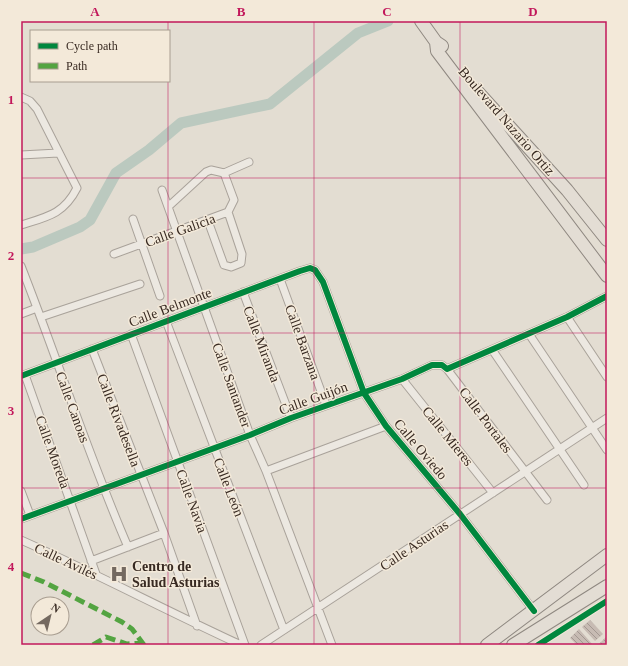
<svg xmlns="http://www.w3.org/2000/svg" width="628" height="666" viewBox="0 0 628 666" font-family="'Times New Roman',serif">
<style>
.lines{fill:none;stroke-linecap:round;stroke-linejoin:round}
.river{stroke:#bbc9bf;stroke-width:11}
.building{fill:url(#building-back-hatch)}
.minor-casing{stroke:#a9a29a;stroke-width:9}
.primary-casing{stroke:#8f8881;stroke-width:14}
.minor{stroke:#ece8e1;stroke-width:7}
.primary{stroke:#e3ddd4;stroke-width:12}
.quiet{stroke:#53a441;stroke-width:5;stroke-dasharray:10 5;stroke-linecap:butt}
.cycleway-casing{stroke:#f3e9d9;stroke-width:8}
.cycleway{stroke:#00873e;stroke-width:6}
.grid{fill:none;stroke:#c2185b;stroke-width:1;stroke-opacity:0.55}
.labels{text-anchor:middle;stroke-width:3;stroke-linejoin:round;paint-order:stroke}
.street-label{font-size:14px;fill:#382a22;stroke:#f3e9d9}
.poi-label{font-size:14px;font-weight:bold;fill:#382a22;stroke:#f3e9d9;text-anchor:start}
.neatline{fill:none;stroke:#c2185b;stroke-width:1.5}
.grid-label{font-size:13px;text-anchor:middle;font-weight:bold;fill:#c2185b}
</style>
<defs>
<pattern id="building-back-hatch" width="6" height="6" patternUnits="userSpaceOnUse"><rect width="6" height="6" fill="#c7bbb3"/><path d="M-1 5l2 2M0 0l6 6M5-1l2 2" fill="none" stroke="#a39891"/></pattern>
</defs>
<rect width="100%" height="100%" fill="#e3ddd2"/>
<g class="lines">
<!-- river -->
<path class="river" d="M21,249L33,247L80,227L90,220L116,173L149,150L181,123L270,104L358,33L388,21"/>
</g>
<!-- building -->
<path class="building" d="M590,620L603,634L595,641L582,627Z
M579,629L593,645H577L570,638Z
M607,636V645H599V644Z"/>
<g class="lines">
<!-- minor casing -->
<g class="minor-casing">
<path id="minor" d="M21,97L30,101L37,109L77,188C64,214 47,217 21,225
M21,155L58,153
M162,190L250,435L266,471L332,645
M169,206L206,172L211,170L224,173L249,162
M133,219L160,296
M208,221L224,265L231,267L241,263L242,254L228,212
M114,254L228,212L234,200L224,173
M21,266C58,360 88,455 128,547
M280,279L326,405
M243,292L291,418
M21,314L37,308
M41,317L140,284
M567,317L607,377
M166,321L284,630
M131,334L245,645
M529,334L607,450
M92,349L164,533L197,626
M493,351L584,485
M447,369L547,500
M25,375L96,574
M21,376L300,271L310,268L315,270L323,282L364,393L386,426L460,514L534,611
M402,379L493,493
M266,471L386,426
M21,491L30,515
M21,519L250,435L291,418L402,379L432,365H442L447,369L567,317L607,296
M21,540C95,573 167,611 241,645
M91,561L164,533
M261,645L607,418"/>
</g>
<!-- primary casing -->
<g class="primary-casing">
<path id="primary" d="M421,21L436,42L442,46
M436,42L437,51L607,276
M476,90L567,190L607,240
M487,645L607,555
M513,645L607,586"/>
</g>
<!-- minor -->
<use href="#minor" class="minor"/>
<!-- primary -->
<use href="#primary" class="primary"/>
<!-- quiet -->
<path class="quiet" d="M21,573L44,582L122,622L132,629L144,645
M93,645L106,637L127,644L143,643"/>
<!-- cycleway casing -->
<g class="cycleway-casing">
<path id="cycleway" d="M21,376L300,271L310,268L315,270L323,282L364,393L386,426L460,514L534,611
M21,519L250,435L291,418L402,379L432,365H442L447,369L567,317L607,296
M538,645L607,601"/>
</g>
<!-- cycleway -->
<use href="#cycleway" class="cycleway"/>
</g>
<!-- grid -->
<path class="grid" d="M168,21V31M314,21V645M460,21V645M168,81V645M21,178H607M21,333H607M21,488H607"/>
<!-- icons -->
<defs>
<g id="hospital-bare" transform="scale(1.38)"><path d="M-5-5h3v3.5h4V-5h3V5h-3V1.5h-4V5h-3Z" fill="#746960" stroke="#f3e9d9" stroke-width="2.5" paint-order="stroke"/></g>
</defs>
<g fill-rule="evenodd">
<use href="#hospital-bare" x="119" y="574"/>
</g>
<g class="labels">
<!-- street labels -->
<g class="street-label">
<text transform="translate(507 121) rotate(49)" y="5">Boulevard Nazario Ortiz</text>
<text transform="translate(180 230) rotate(-20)" y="5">Calle Galicia</text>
<text transform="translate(170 307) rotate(-21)" y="5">Calle Belmonte</text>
<text transform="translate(303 342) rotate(70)" y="5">Calle Barzana</text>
<text transform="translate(262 344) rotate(69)" y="5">Calle Miranda</text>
<text transform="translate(232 385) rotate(70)" y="5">Calle Santander</text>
<text transform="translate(313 398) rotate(-20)" y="5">Calle Guijón</text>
<text transform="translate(73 407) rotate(70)" y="5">Calle Canoas</text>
<text transform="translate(119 420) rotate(69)" y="5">Calle Rivadesella</text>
<text transform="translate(486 420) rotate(53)" y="5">Calle Portales</text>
<text transform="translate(448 436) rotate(51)" y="5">Calle Mieres</text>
<text transform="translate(421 449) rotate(50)" y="5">Calle Oviedo</text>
<text transform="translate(53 452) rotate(70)" y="5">Calle Moreda</text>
<text transform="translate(229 487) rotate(69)" y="5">Calle León</text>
<text transform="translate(192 501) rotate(70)" y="5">Calle Navia</text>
<text transform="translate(414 545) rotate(-34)" y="5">Calle Asturias</text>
<text transform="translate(66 561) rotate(25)" y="5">Calle Avilés</text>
</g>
<!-- poi labels -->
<g class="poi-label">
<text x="132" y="571">Centro de<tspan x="132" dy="16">Salud Asturias</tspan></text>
</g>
</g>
<!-- border -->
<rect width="628" height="666" fill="none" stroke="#f3e9d9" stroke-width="44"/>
<!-- legend -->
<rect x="30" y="30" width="140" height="52" fill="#f3e9d9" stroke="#a89d90"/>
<rect x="38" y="43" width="20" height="6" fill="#00873e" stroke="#a89d90"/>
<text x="66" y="50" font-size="12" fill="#382a22">Cycle path</text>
<rect x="38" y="63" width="20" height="6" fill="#53a441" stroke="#a89d90"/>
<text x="66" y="70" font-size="12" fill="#382a22">Path</text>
<!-- north arrow -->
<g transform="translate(50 616) rotate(35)"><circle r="19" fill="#f3e9d9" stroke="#a89d90"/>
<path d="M0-3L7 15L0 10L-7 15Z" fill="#746960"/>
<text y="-6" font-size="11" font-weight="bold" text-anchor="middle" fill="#382a22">N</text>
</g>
<rect x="22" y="22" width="584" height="622" class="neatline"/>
<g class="grid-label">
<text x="95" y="16">A</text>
<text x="241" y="16">B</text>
<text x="387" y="16">C</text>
<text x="533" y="16">D</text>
<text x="11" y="104">1</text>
<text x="11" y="260">2</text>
<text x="11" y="415">3</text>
<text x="11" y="571">4</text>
</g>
</svg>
